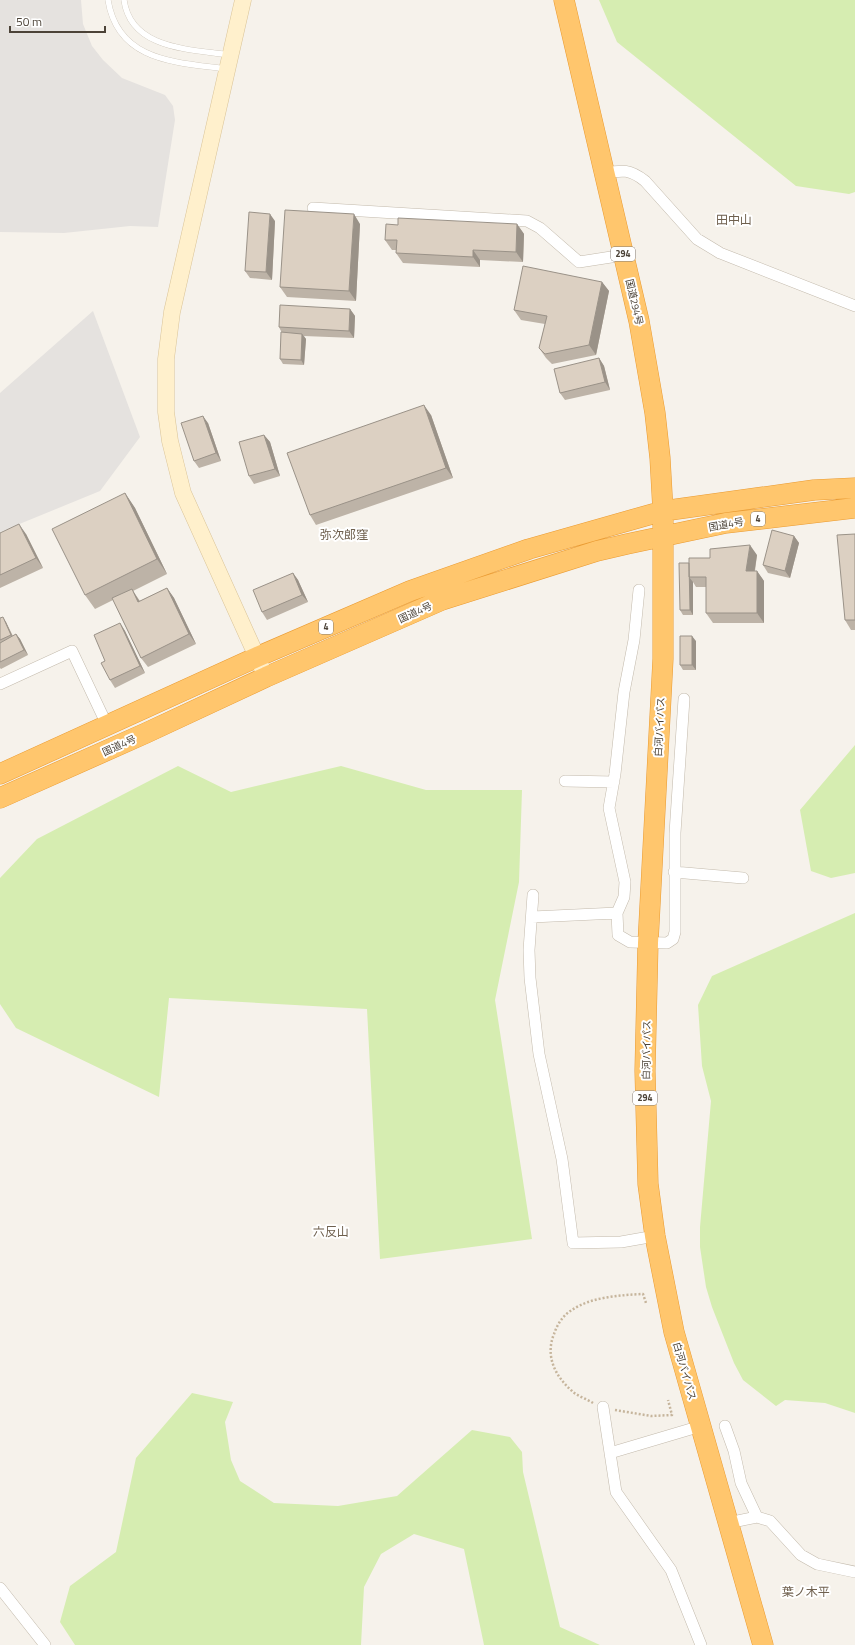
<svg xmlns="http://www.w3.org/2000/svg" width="855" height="1645" viewBox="0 0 855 1645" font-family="'Titillium Web','Noto Sans JP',sans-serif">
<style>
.green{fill:#d6edb1}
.parking{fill:#e5e2df}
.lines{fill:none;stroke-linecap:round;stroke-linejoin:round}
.lane-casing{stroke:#c3baac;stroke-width:6}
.street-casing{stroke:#c3baac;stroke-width:12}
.secondary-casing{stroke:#dac498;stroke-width:17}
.highway-casing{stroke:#ea9b32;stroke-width:21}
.path{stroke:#c6b59c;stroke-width:2.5;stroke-dasharray:2 2;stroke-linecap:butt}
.lane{stroke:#fff;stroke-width:5.5}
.street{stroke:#fff;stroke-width:11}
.secondary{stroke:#fff0cc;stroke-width:16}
.highway{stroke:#ffc66d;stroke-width:20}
.wall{fill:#bdb3a7}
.shaded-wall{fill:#9a9288}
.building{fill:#dcd0c2;stroke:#9a9288}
.labels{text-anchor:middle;stroke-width:4;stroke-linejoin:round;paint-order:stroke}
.shield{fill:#fff;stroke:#827b74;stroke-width:1}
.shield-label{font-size:9px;font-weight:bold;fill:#4c4338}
.street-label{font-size:10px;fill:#4c4338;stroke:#fff}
.quarter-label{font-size:12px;fill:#6f604e;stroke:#fff}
</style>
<rect width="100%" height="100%" fill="#f6f2eb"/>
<!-- green -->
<path class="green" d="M599,0H855V192L849,194L796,186L617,42Z
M855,745V873L831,878L811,871L800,810Z
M178,766L231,792L341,766L426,790H522L519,882L495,1000L532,1239L380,1259L367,1009L169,998L159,1097L16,1028L0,1004V878L37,839Z
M855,913V1413L825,1403L785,1400L776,1406L743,1380L734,1363L712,1307L706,1287L700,1247V1227L711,1101L702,1066L698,1005L712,976Z
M192,1393L233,1402L225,1422L231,1460L240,1481L274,1503L338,1506L397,1496L472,1430L510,1437L522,1452L523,1472L560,1627L600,1645H484L464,1549L414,1534L381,1554L364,1587L361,1645H75L60,1622L70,1586L116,1552L136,1458Z"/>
<!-- parking -->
<path class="parking" d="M0,0H81L83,24L92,46L103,60L122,78L165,95L173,106L175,120L158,227L130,226L64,233L0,232Z
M93,311L140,437L100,491L0,532V393Z"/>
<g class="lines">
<!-- lane casing -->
<g class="lane-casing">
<path id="lane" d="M108,0C118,62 176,62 227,69
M124,0C131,50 191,49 230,55"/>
</g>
<!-- street casing -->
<g class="street-casing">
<path id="street" d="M604,173C623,170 630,169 645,181L697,239L720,253L855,306
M313,208L527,221L540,228L579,262L624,255
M639,590L634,640L624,692L615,774L609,808L625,882L624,897L617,913L618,935L630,942L667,943L673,939L675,932V833L684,699
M0,684L72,651L107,725
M565,781L614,782
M674,872L743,878
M533,895L529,950L530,978L539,1054L562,1159L573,1243L621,1242L655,1236
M532,917L617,913
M603,1407L616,1492L671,1570L701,1645
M725,1426L734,1451L741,1483L757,1517
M610,1453L701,1426
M728,1523L757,1517L770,1521L801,1555L817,1564L855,1572
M0,1588L45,1645"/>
</g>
<!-- secondary casing -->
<g class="secondary-casing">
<path id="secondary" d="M243,0L172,312L166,359V412L170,441L183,493L266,677"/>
</g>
<!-- highway casing -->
<g class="highway-casing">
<path id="highway" d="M564,0L639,321L655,413L660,458L663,511V659L648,943L645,1071L648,1184L655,1236L674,1332L763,1645
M0,774L257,657L410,591L529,549L663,511L814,490L855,488
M0,798L146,733L266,677L442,600L597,551L627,544L726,523L855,508"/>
</g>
<!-- path -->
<path class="path" d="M593,1403C587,1399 577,1396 572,1391C555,1376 545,1356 554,1334C557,1325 563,1315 572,1310C590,1297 622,1295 643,1294L646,1303
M615,1410L651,1416L672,1415L668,1400"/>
<!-- lane -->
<use href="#lane" class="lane"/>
<!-- street -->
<use href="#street" class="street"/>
<!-- secondary -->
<use href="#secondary" class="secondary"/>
<!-- highway -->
<use href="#highway" class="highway"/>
</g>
<!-- wall -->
<path class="wall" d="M275,221L272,280L250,278L245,271Z
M360,224L356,301L287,297L280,287Z
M517,224L524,234L523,262L480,260V267L403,263L396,253V250H392L385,240L398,225Z
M602,282L609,291L596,355L552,364L546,358L539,348L545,324L521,320L514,310Z
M350,309L355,316L354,338L304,336L306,339L304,365L283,364L280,359L282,333L279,327Z
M599,358L604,366L610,390L565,400L560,393Z
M431,415L453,478L316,525L310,515Z
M208,423L221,461L199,468L194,461Z
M264,435L270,442L280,476L254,484L249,476Z
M125,493L135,508L167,574L133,591L140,601L167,588L174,598L196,644L148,667L141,658L113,600L95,609L85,595Z
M0,533L26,534L43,568L0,588Z
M855,534V630H851L845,620Z
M794,536L799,543L790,578L768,573L763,565Z
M757,555L755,571H757L764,581V623H713L706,613V587H696L693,582V615H683L680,610L689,563L710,558Z
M293,573L298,580L308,602L267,620L262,612Z
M0,618L6,622L13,636L16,634L20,639L28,655L1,669L0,668Z
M120,623L125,631L145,673L115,688L110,680L105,661Z
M696,641V670H683L680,665Z"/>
<!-- shaded-wall -->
<path class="shaded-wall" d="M270,214L275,221L272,280L266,272Z
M354,214L360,224L356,301L349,291Z
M517,224L524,234L523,262L516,252Z
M473,250L480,260V267L473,257Z
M602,282L609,291L596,355L589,345Z
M350,309L355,316L354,338L349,331Z
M302,334L306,339L304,365L301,360Z
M599,358L604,366L610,390L605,382Z
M424,405L431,415L453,478L446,468Z
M203,416L208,423L221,461L216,453Z
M264,435L270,442L280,476L275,469Z
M125,493L135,508L167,574L157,559Z
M19,524L26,534L43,568L36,558Z
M794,536L799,543L790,578L785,571Z
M750,545L757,555L753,581L746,571Z
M757,571L764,581V623L757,613Z
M293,573L298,580L308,602L302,595Z
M689,577L693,582V615L690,610Z
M167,588L174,598L196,644L189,634Z
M132,589L138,599L145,612L138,602Z
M3,617L6,622L14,640L11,635Z
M120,623L125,631L145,673L140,666Z
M16,634L20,639L28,655L24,650Z
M692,636L696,641V670L692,665Z"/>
<!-- building -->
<path class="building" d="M285,210L354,214L349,291L280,287Z
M249,212L270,214L266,272L245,271Z
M398,218L517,224L516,252L473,250V257L396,253L397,240H385L386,224L398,225Z
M523,266L602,282L589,345L545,354L539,348L547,316L514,310Z
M280,305L350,309L349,331L279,327Z
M281,332L302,334L301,360L280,359Z
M599,358L605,382L560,393L554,369Z
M424,405L446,468L310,515L287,453Z
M203,416L216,453L194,461L181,423Z
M264,435L275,469L249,476L239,442Z
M125,493L157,559L85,595L52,529Z
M19,524L36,558L0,575V533Z
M772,530L794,536L785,571L763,565Z
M855,534V620H845L837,535Z
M750,545L746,571H757V613H706V577H689V558H710V549Z
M679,563H689L690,610H680Z
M293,573L302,595L262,612L253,590Z
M167,588L189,634L141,658L112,598L132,589L138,602Z
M3,617L11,635L0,640V618Z
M120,623L140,666L110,680L101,663L105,661L94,635Z
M16,634L24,650L0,662V643Z
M680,636H692V665H680Z"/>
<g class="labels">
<!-- shield labels -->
<g class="shield">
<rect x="611" y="247" width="24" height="14" rx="3"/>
<rect x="751" y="512" width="14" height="14" rx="3"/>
<rect x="319" y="620" width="14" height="14" rx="3"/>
<rect x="633" y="1091" width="24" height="14" rx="3"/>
</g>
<g class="shield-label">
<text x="623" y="257">294</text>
<text x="758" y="522">4</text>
<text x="326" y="630">4</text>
<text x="645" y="1101">294</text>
</g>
<!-- street labels -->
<g class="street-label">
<text transform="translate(635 302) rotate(77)" y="4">国道294号</text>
<text transform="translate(726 524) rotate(-10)" y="4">国道4号</text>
<text transform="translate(415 612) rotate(-24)" y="4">国道4号</text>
<text transform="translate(659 727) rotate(-87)" y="4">白河バイパス</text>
<text transform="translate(119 745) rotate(-24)" y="4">国道4号</text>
<text transform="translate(646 1050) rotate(-89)" y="4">白河バイパス</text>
<text transform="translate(685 1371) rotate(74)" y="4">白河バイパス</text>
</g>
<!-- quarter labels -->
<g class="quarter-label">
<text x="734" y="224">田中山</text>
<text x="344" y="539">弥次郎窪</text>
<text x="331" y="1236">六反山</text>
<text x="806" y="1596">葉ノ木平</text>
</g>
</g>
<!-- scale -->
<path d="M10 26v6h95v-6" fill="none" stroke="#4c4338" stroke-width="2"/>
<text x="16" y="26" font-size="12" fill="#4c4338" stroke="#ffffff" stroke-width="3" paint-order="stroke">50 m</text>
</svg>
